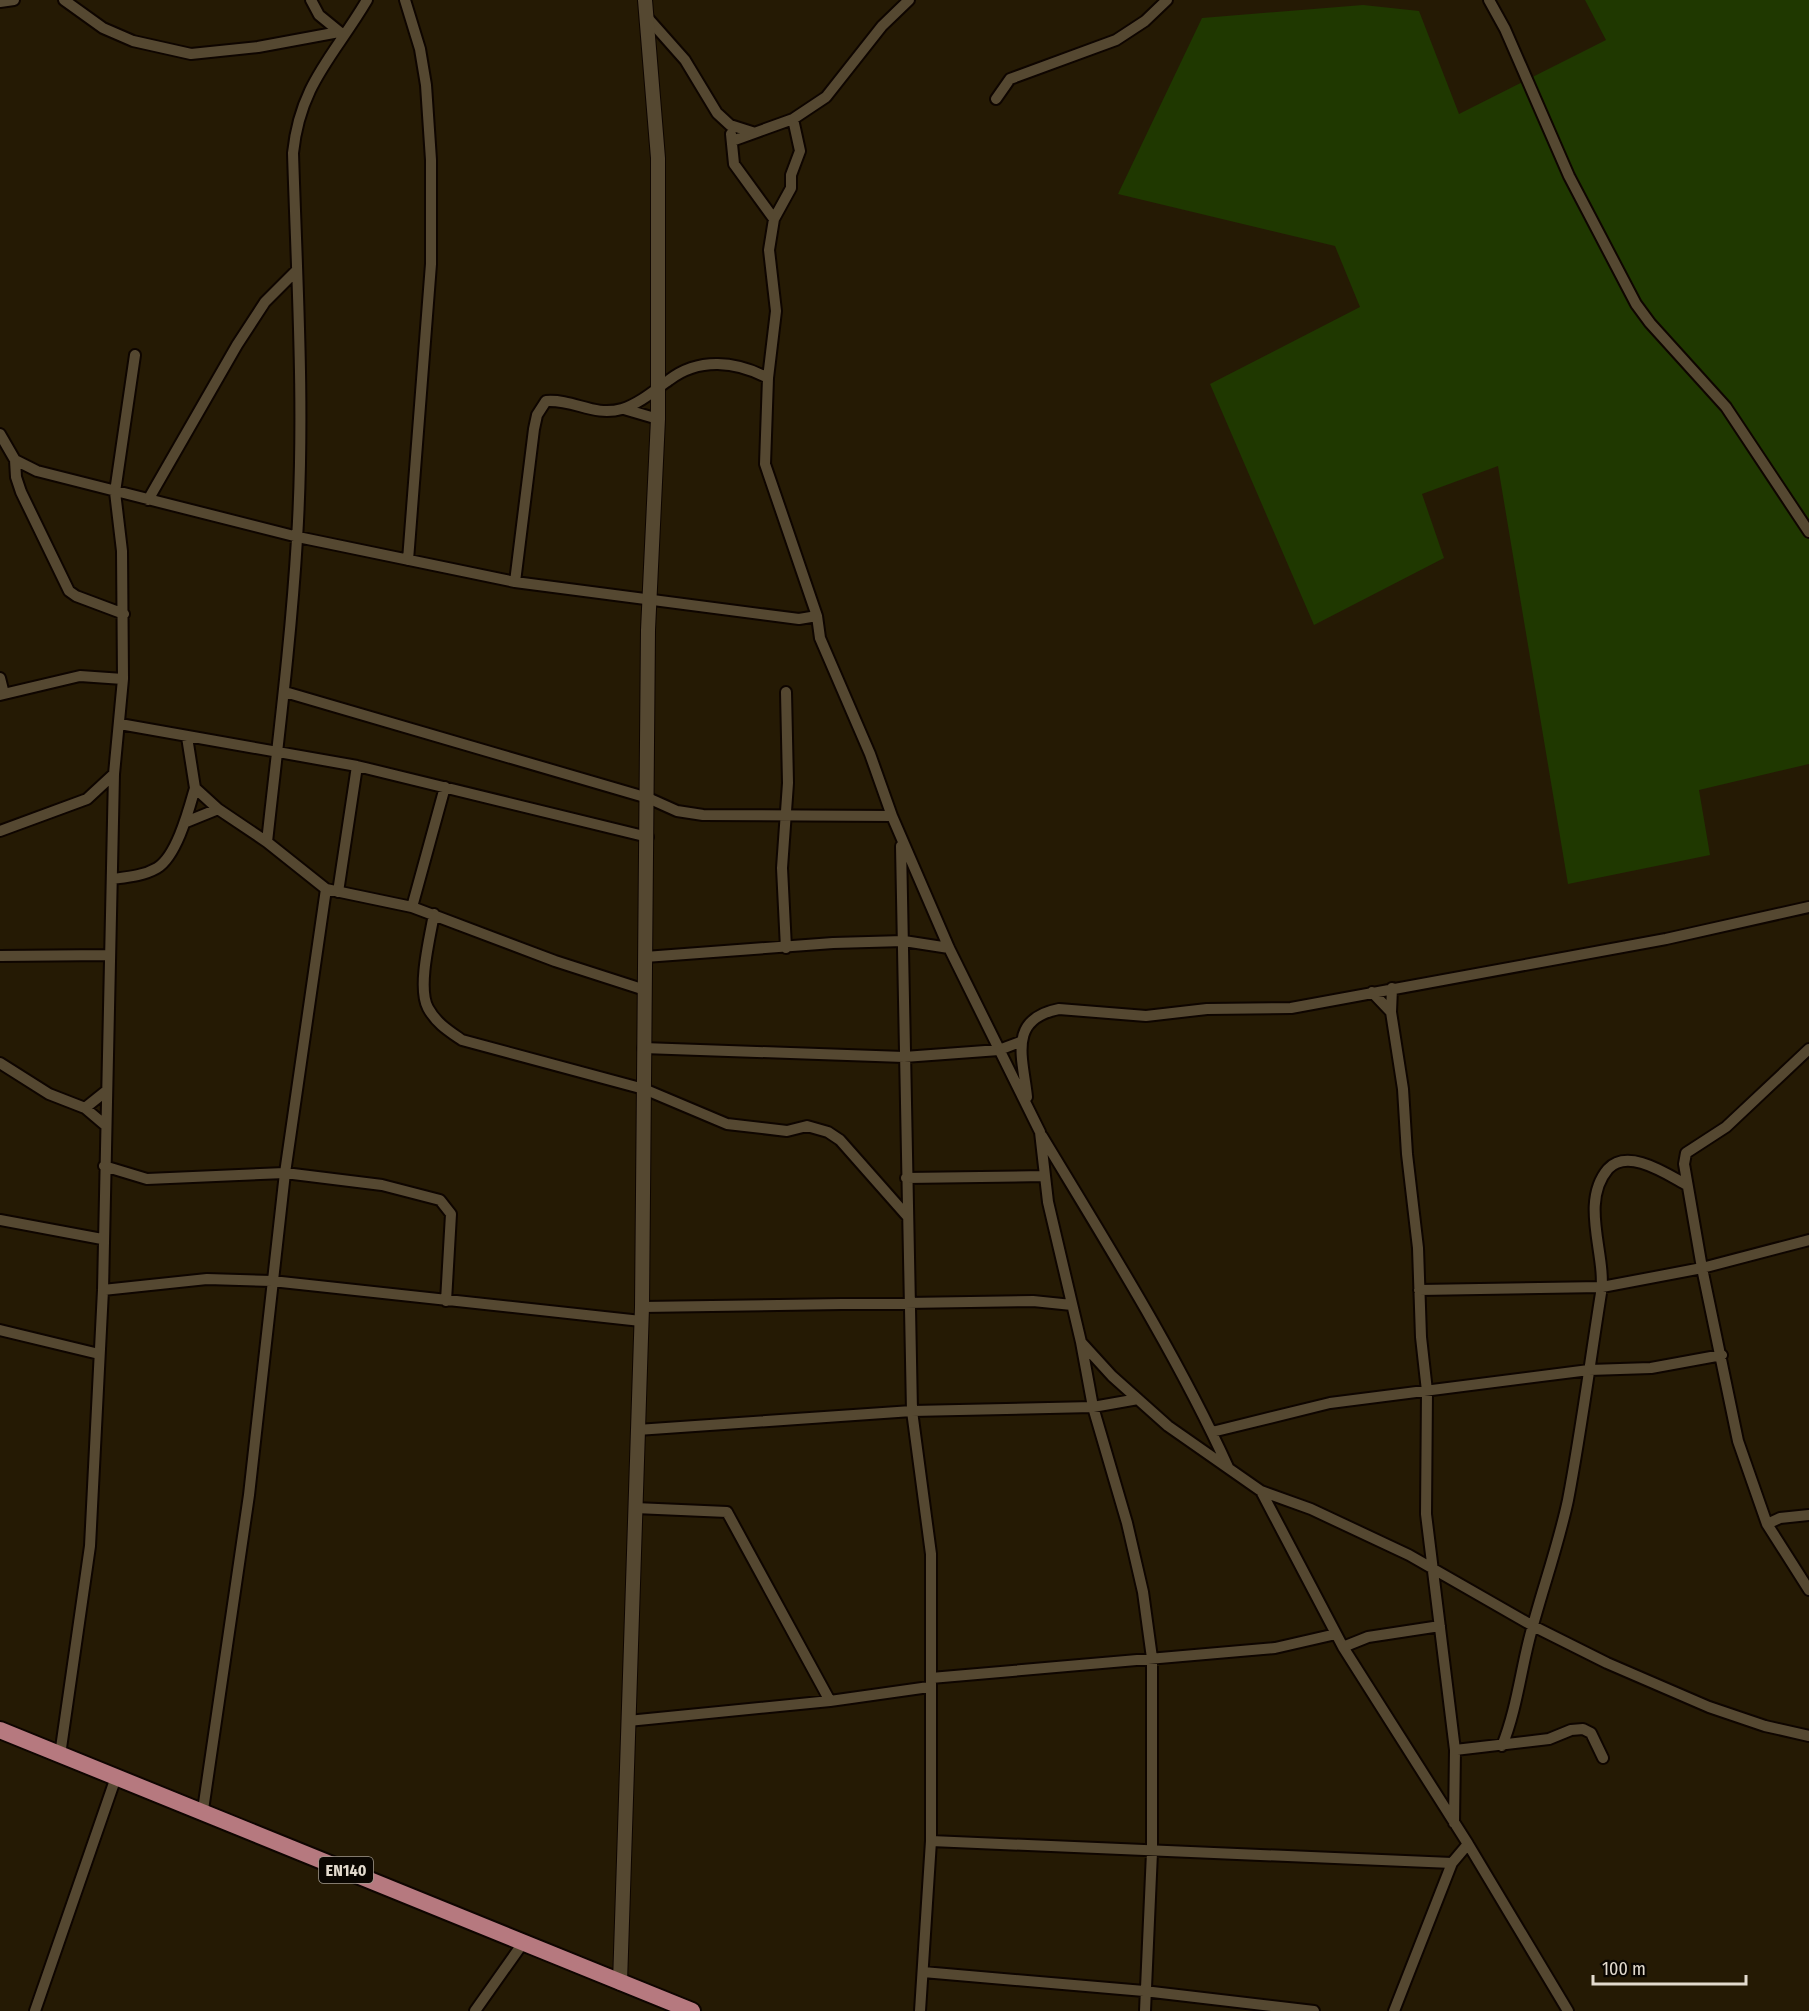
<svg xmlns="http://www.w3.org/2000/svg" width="1809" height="2011" viewBox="0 0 1809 2011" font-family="'Fira Sans Condensed',sans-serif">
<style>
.green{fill:#1f3800}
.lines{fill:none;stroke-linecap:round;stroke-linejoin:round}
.minor-casing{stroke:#0e0500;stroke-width:14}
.tertiary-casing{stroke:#0e0500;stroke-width:16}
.primary-casing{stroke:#0e0500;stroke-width:20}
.minor{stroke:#554831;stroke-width:10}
.tertiary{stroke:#554831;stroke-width:14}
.primary{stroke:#b6797f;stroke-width:16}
.labels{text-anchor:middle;stroke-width:6;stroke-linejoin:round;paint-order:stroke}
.shield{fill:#0a0601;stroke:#a29b90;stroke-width:1.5}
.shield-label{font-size:16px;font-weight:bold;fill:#e3dbce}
</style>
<rect width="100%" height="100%" fill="#251a04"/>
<!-- green -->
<path class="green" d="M1585,0H1809V764L1699,790L1710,855L1568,884L1498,466L1422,494L1444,558L1314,625L1210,384L1360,307L1335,246L1118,194L1202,18L1363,5L1419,11L1459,114L1606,40Z"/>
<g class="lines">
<!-- minor casing -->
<g class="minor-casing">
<path id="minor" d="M64,0L103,28L133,41L191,54L258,47L339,32
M311,0L319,15L341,33
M405,0L420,49L426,85L431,160V264L408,560
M1489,0L1505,29L1569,176L1636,304L1650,323L1726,407L1809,532
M0,2L14,0
M646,16L685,60L717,113L730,125L752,132
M996,99L1010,79L1116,40L1145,21L1167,0
M793,119L800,151L791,175V188L774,219L769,250L776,311L768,378L765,464L817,616L820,638L870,754L892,816
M731,134L734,164L774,219
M732,141L793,119L826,97L882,26L909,0
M624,409L658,419
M0,434L15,460L37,471L298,537L515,582L799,619L817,616
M15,460L16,477L21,492L69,591L76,596L124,614
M148,500L237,345L265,302L297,270
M515,582L534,429L537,415L546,401C575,399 593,417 622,409C639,404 655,390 669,380C699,357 736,361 768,378
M0,678L4,694
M285,692L648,798L677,811L703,815L892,816L949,948L1040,1132L1048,1202L1081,1342L1112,1376L1168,1426L1261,1491L1311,1509L1409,1555L1533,1626L1607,1663L1709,1707L1765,1726L1809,1736
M0,695L80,676L123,679
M120,724L357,766L648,837
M187,737L195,788L218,809L267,842L326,889L412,907L555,961L645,990
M186,822L218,809
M0,831L87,799L114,774
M267,842C278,741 291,640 297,539C305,411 297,281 293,153C300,84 334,56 367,0
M901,846L912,1411L931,1554V1841L920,2011
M112,879C128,877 143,876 157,868C177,856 189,809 195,788
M338,892L357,766
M412,907L445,787
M434,914C430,937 417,988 428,1008C436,1023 449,1031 462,1040L644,1089L727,1124L787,1131L807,1126L828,1132L840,1140L908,1217
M786,948L782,868L788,783L786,692
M0,956L108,955
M645,957L833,943L904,941L949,948
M1392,988L1391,1012L1403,1089L1407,1154L1418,1248L1421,1337L1427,1391L1426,1514L1455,1750L1454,1823
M1372,992L1391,1012
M643,1048L904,1057L999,1050L1020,1042
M1809,1049L1726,1127L1686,1153L1684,1164L1702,1268L1738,1441L1767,1524L1809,1590
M0,1063L49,1094L85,1108L105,1125
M1027,1097C1023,1058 1007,1019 1059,1009L1146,1016L1207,1009L1291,1008L1666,939L1809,907
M85,1108L105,1092
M1042,1136C1107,1244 1176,1353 1228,1467
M104,1166L147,1179L285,1173L382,1185L440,1200L451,1214L446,1301
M906,1178L1045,1176
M0,1220L102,1239
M103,1290L207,1279L272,1281L641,1321
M1419,1290L1602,1287L1702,1268L1809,1240
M642,1307L1033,1301L1072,1305
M0,1330L99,1354
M1081,1342L1093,1407L1127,1523L1143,1592L1152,1658V1852L1145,2011
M637,1430L912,1411L1093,1407L1138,1399
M1212,1432L1330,1403L1589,1370L1651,1368L1722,1355
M1261,1491L1343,1647L1468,1844L1568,2011
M635,1508L727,1512L830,1701
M1767,1524L1780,1518L1809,1515
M1343,1647L1368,1637L1440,1626
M931,1678L1275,1648L1336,1634
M628,1721L830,1701L929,1687
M1502,1746C1516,1711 1520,1676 1529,1640C1541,1593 1558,1547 1568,1500C1581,1432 1590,1362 1601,1293C1607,1256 1579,1203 1608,1169C1628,1147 1668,1175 1687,1185
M1455,1750L1549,1739L1571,1730L1583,1729L1591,1733L1603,1758
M60,1755L90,1546L103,1290L114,774L123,679L122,551L115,492L135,355
M203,1810L249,1495L285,1173L326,889
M931,1841L1452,1863
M923,1972L1144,1991L1314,2011
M35,2011L116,1777
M475,2011L523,1943
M1394,2011L1452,1863L1468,1844"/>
</g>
<!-- tertiary casing -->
<g class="tertiary-casing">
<path id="tertiary" d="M620,1983L642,1307L648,630L658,419V158L645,0"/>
</g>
<!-- primary casing -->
<g class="primary-casing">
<path id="primary" d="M0,1730L692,2011"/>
</g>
<!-- minor -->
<use href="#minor" class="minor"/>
<!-- tertiary -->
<use href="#tertiary" class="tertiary"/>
<!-- primary -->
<use href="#primary" class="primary"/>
</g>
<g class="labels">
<!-- shield labels -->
<rect class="shield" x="319" y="1857" width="54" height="26" rx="4.5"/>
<g class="shield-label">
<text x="346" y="1876">EN140</text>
</g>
</g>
<!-- scale -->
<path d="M1593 1975v9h153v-9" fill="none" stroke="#e3dbce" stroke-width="3"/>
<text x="1602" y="1975" font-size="18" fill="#e3dbce" stroke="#0a0601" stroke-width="4.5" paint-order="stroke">100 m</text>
</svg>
